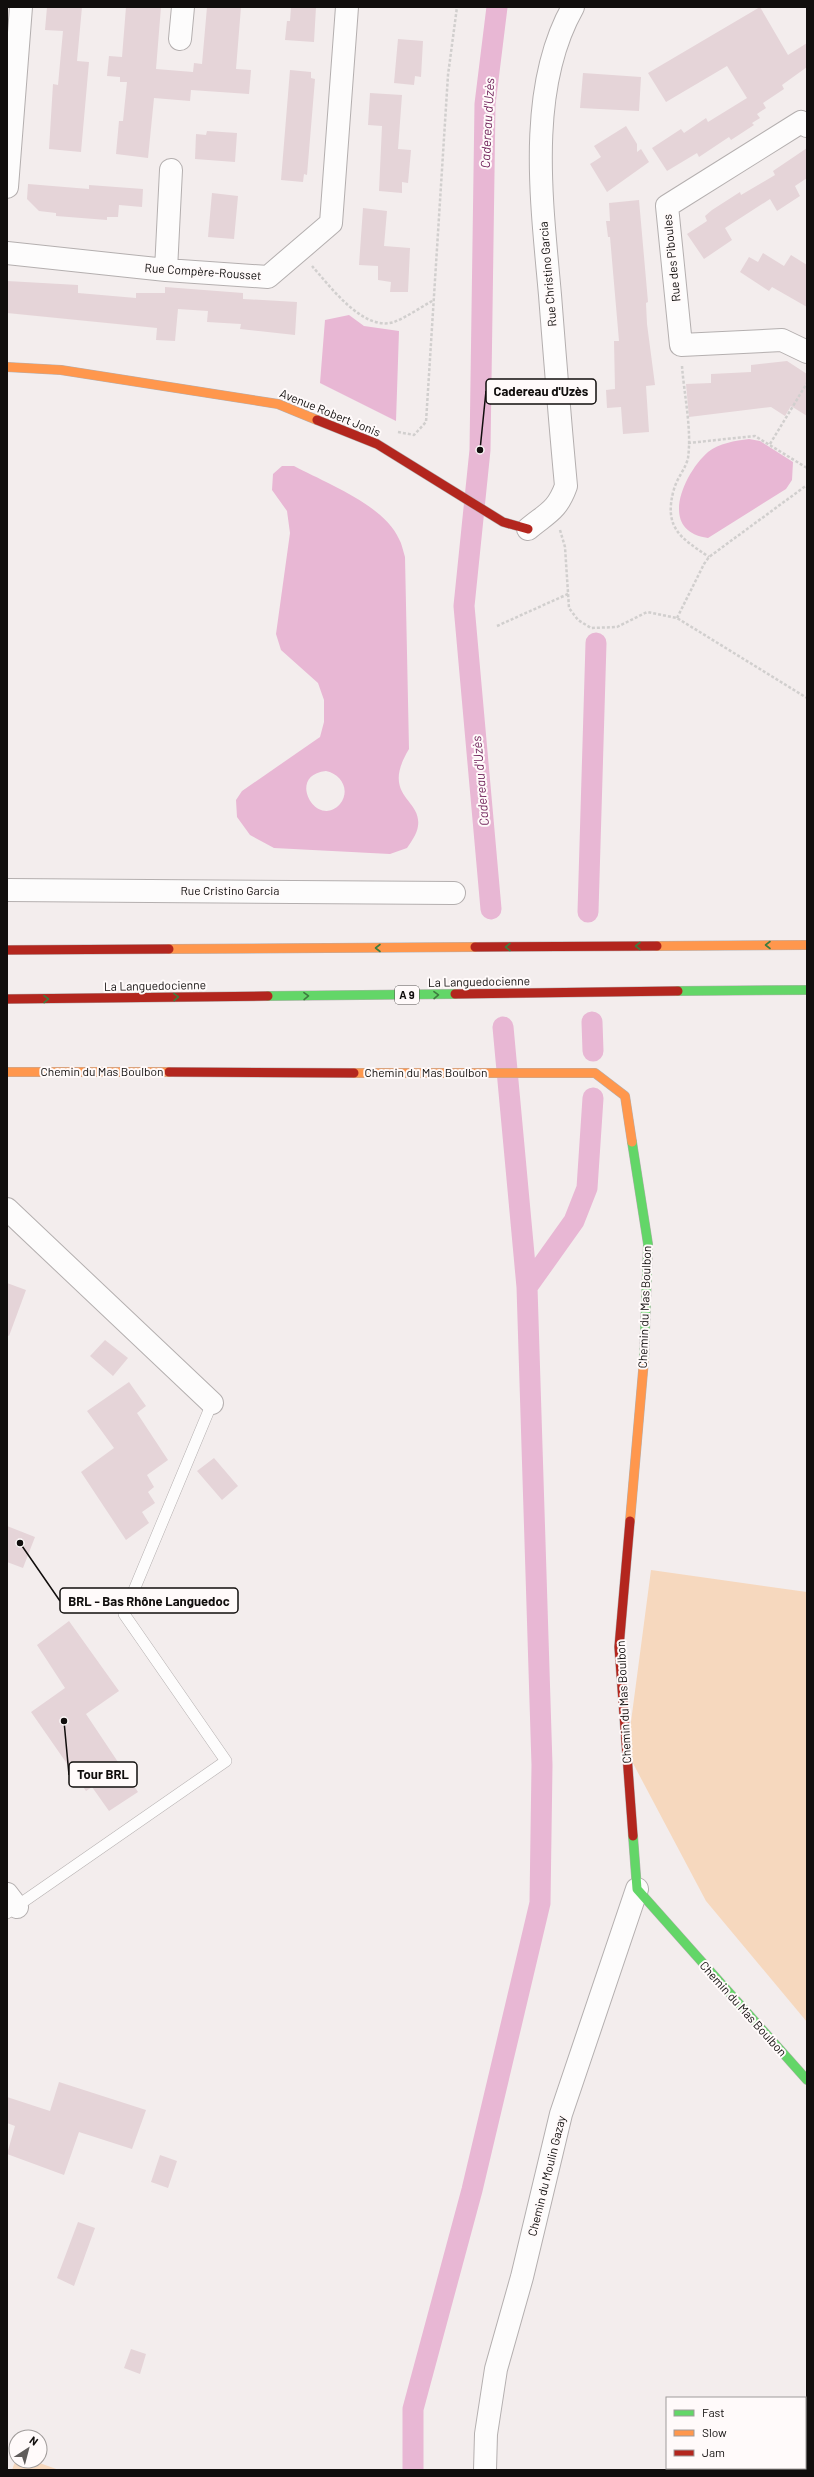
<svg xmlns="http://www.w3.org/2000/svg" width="814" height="2477" viewBox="0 0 814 2477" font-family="Barlow,sans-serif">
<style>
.green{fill:#f6d8be}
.water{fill:#e8b7d4;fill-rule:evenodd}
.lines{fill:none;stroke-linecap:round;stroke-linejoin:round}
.canal{stroke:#e8b7d4;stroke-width:21}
.building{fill:#e5d4d8}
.lane-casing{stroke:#b4afaf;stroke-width:12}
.street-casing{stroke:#b4afaf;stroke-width:24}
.fast-casing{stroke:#b4afaf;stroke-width:10}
.slow-casing{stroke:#b4afaf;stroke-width:10}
.jam-casing{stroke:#b4afaf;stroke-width:10}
.path{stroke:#d1cfce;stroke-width:2.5;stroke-dasharray:3 2;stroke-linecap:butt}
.lane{stroke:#fdfcfc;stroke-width:11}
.street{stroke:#fdfcfc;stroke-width:22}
.fast{stroke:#63d668;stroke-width:9}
.slow{stroke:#ff974d;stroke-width:9}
.jam{stroke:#b3261e;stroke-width:9}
.oneway{stroke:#3e7c3f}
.labels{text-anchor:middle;stroke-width:4;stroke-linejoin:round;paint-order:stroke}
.shield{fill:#fffafa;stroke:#585554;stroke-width:1}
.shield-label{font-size:11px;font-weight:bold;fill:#110e0d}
.street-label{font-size:12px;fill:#110e0d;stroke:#fffafa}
.water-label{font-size:13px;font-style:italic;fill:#72255c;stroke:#fffafa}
.leader{fill:none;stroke:#110e0d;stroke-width:1.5}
.callout-dot{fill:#110e0d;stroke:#fffafa;stroke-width:1.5}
.callout{fill:#fffafa;stroke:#110e0d;stroke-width:1.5}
.callout-label{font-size:13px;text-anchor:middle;font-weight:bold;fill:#110e0d}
</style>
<rect width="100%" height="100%" fill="#f3eded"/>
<!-- green -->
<path class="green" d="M651,1570L807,1592V2022L706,1901L627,1752Z
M16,2459V2461H34L59,2470H12Z"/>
<!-- water -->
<path class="water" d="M349,315L364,326L399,331L396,421L320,383L325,320Z
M749,439L760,441L793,462L792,480L786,489L708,538C657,531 684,473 708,452C719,443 735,441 749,439Z
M282,466H294C326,483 384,505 399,539C402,544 403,551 405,557L409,749C380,797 422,798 418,826C417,834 411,842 407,848L390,854L274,848L250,835L237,817L236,800L242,791L320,737L324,722V700L318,683L281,650L276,634L290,533L287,511L272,490L273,474ZM326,771C341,774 351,790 340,804C317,830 285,775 326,771Z"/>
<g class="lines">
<!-- canal -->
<path class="canal" d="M491,909L464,606L480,450L485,104L497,7
M588,912L596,643
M592,1022L593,1051
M527,1287L574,1221L587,1188L593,1098
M413,2470V2409L472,2190L540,1903L542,1765L527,1287L503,1027"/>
</g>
<!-- building -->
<path class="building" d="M47,7H82L77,61L89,62L81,152L49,149L53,84L58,85L63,31L45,30Z
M126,7H161L156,69L193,72L194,63L202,64L207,7H241L236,69L251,70L249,94L191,90L190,101L154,98L148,158L116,154L119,121H123L127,82H120V77L107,76L109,56L122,57Z
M291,7H316L314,42L285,40L287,21H290Z
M760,7L788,55L807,43V67L782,85L784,89L763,103L766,108L757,114L760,118L752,123L754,125L731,140L729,137L699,157L697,153L667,171L652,148L681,129L684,133L706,118L708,122L747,98L727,66L666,102L648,73Z
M398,39L423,41L421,77L415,76L414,85L394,83Z
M290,70L311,72V78L315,79L307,175L304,174L303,182L281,180Z
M583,73L641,77L639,111L580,108Z
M370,93L402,95L398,149L411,150L408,183L402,182V193L379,191L382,126L368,125Z
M626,126L637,144V152L641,149L649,162L607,192L590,164L601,157L594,146Z
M207,131L237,133L235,162L195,159L196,134L206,135Z
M807,148V178L795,186L800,196L777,211L770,199L725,228L732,240L704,259L687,234L707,221L705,216L712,210L740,192L741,195L775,175L773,171Z
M28,184L89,189V185L143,189L142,207L119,205L118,217H107V220L56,216V213L39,211L27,199Z
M212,193L238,196L234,239L208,237Z
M639,200L648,302L646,303L647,324L655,385L646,386L649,432L623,434L621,407L607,408L606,390L615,389L614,341H619L610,237H608L606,221H610L609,203Z
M363,208L387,211L384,246L410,248L408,292H390L391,282L378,280V266L359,265Z
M763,253L784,266L791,255L807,265V307L772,287L769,291L740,272L749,257L758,262Z
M7,281L78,285V293L136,298V293H165V287L243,293V299L297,302L295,335L240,329L241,324L207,322L208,311L178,309L175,341L156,340L157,328L7,313Z
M787,361L807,374V416L791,406L785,416L771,407L689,417L686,384L711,383V374L751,372V365Z
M7,1283L26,1290L9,1336L7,1335Z
M105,1340L128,1358L113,1376L90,1356Z
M129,1382L146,1406L137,1413L168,1460L147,1475L154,1487L148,1492L155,1503L142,1512L149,1523L126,1540L81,1472L114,1448L87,1411Z
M214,1458L238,1486L222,1500L197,1471Z
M7,1526L35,1537L23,1568L7,1562Z
M69,1621L119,1691L86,1714L138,1792L109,1811L92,1787L86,1791L31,1712L65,1688L37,1645Z
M59,2082L146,2110L132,2149L79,2132L64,2175L7,2154L15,2126L7,2123V2097L50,2111Z
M160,2155L177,2161L168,2188L151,2182Z
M78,2222L95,2228L74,2286L57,2278Z
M131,2349L146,2354L140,2374L124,2368Z"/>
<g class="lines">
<!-- lane casing -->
<g class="lane-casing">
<path id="lane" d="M7,1913L226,1761L124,1614L212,1403"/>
</g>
<!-- street casing -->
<g class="street-casing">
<path id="street" d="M180,39L183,7
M807,126L801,122L667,206L681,345L782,340L807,352
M7,187L21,7
M7,253L166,270L268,277L331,223L347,7
M166,270L171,170
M528,529C547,513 557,511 566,486C560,422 555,359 550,295C542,204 526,90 573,7
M7,890L454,893
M7,1209L212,1403
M7,1894L17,1907
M485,2470L486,2434L496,2369L522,2277L561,2114L637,1889"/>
</g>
<!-- fast casing -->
<g class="fast-casing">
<path id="fast" d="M678,991L807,990
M268,996L455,994
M632,1142L648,1244L644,1360
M633,1836L637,1889L807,2080"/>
</g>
<!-- slow casing -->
<g class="slow-casing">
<path id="slow" d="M7,367L61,370L278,404L317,420
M657,946L807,945
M169,949L475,947
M7,1072H169
M354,1073H595L625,1096L632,1142
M630,1521L644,1360"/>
</g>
<!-- jam casing -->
<g class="jam-casing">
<path id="jam" d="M317,420L377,444L503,522L528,529
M475,947L657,946
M7,950L169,949
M455,994L678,991
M7,999L268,996
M169,1072L354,1073
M630,1521L619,1647L633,1836"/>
</g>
<!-- path -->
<path class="path" d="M312,266C330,286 363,332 394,322C407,317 421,307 434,300
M682,366C684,394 692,430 688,458C686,468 677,478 674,489C663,528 681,538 709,557
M398,432L414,435L426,422L448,75L457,7
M688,443L755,436L807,468
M770,444L807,383
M560,530L565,547L569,608L578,620L591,628L617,627L647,612L677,618L807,698
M677,618L704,564L709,557L807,485
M497,626L568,594"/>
<!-- lane -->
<use href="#lane" class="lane"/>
<!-- street -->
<use href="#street" class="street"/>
<!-- fast -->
<use href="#fast" class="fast"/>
<!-- slow -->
<use href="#slow" class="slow"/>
<!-- jam -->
<use href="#jam" class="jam"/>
</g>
<!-- one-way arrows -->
<defs><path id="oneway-chevron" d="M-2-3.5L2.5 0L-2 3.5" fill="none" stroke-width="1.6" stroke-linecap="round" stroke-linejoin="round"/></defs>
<g class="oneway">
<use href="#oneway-chevron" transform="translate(768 945) rotate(180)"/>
<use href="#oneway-chevron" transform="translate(638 946) rotate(180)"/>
<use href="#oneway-chevron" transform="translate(508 947) rotate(180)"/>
<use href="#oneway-chevron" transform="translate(378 948) rotate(180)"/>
<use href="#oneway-chevron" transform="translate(436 995) rotate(-1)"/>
<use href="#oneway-chevron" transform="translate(306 996) rotate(-1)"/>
<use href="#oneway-chevron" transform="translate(176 997) rotate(-1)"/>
<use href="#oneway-chevron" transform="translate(46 999) rotate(-1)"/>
</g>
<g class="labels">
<!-- shield labels -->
<rect class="shield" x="395" y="986" width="24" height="18" rx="3"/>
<g class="shield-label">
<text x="407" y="999">A 9</text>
</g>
<!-- street labels -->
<g class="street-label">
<text transform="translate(672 258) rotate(-96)" y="4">Rue des Piboules</text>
<text transform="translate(203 272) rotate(4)" y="4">Rue Compère-Rousset</text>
<text transform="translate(548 274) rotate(-95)" y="4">Rue Christino Garcia</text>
<text transform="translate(330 413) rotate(22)" y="4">Avenue Robert Jonis</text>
<text x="230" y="895">Rue Cristino Garcia</text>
<text transform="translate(479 982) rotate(-1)" y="4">La Languedocienne</text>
<text transform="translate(155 986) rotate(-1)" y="4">La Languedocienne</text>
<text x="102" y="1076">Chemin du Mas Boulbon</text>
<text x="426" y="1077">Chemin du Mas Boulbon</text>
<text transform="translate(645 1307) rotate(-88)" y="4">Chemin du Mas Boulbon</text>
<text transform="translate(624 1702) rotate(-93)" y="4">Chemin du Mas Boulbon</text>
<text transform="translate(743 2009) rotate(48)" y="4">Chemin du Mas Boulbon</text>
<text transform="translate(547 2176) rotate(-76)" y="4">Chemin du Moulin Gazay</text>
</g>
<!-- water labels -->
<g class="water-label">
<text transform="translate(487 123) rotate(-87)" y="5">Cadereau d'Uzès</text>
<text transform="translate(480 781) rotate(-95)" y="5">Cadereau d'Uzès</text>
</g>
</g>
<!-- callouts -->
<path class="leader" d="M480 450L486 391M20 1543L60 1601M64 1721L69 1775"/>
<g class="callout-dot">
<circle cx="480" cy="450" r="4"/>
<circle cx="20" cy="1543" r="4"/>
<circle cx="64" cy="1721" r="4"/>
</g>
<g class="callout">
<rect x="486" y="379" width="110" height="25" rx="4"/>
<rect x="60" y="1588" width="178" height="25" rx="4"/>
<rect x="69" y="1762" width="68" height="25" rx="4"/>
</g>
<g class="callout-label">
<text x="541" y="396">Cadereau d'Uzès</text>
<text x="149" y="1606">BRL - Bas Rhône Languedoc</text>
<text x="103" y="1779">Tour BRL</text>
</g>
<!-- border -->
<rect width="814" height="2477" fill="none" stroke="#110e0d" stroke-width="16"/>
<!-- legend -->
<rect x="666" y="2397" width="140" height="72" fill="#fffafa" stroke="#a09c9b"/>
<rect x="674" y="2410" width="20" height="6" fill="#63d668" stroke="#a09c9b"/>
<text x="702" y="2417" font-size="12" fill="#110e0d">Fast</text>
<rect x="674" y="2430" width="20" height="6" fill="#ff974d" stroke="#a09c9b"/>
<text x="702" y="2437" font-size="12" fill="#110e0d">Slow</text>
<rect x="674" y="2450" width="20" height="6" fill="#b3261e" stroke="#a09c9b"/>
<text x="702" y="2457" font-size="12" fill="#110e0d">Jam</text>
<!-- north arrow -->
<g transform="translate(28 2449) rotate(36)"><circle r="19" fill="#fffafa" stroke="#a09c9b"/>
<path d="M0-3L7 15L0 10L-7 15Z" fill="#605c5b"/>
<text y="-6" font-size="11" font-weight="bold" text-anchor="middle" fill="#110e0d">N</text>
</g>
</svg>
